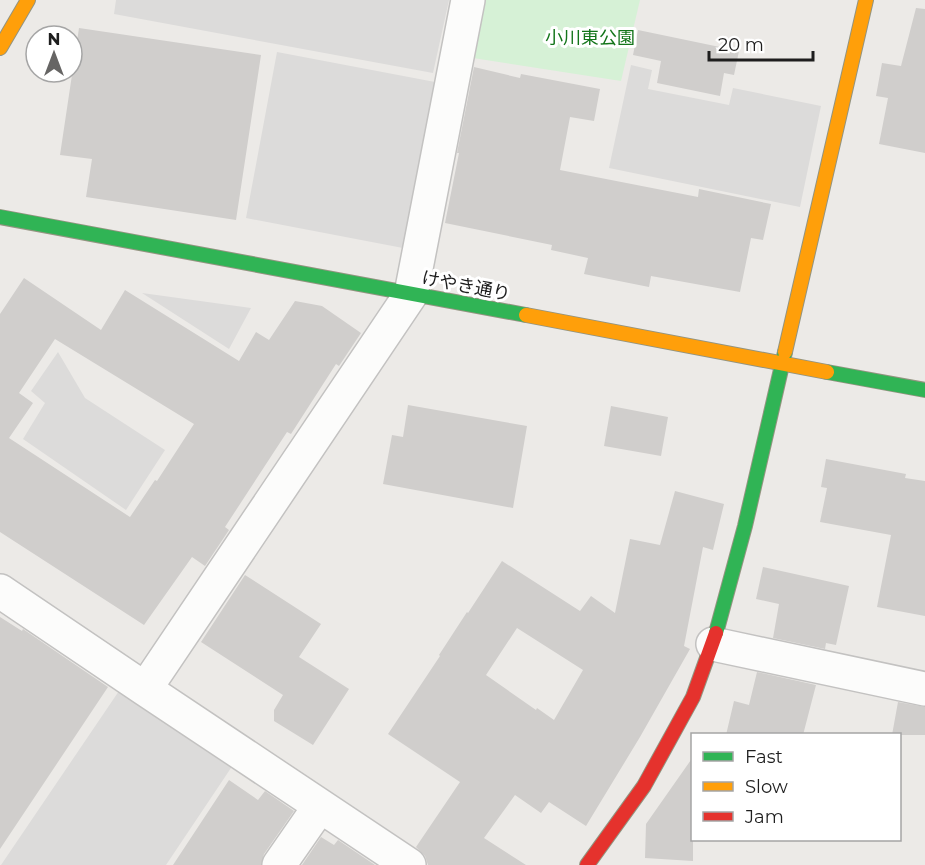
<svg xmlns="http://www.w3.org/2000/svg" width="925" height="865" viewBox="0 0 925 865" font-family="Montserrat,'Noto Sans JP',sans-serif">
<style>
.park{fill:#d6f1d6}
.parking{fill:#dcdbda}
.building{fill:#d0cecc;fill-rule:evenodd}
.lines{fill:none;stroke-linecap:round;stroke-linejoin:round}
.street-casing{stroke:#c3c2c1;stroke-width:36}
.fast-casing{stroke:#939480;stroke-width:16}
.slow-casing{stroke:#939480;stroke-width:16}
.jam-casing{stroke:#939480;stroke-width:16}
.street{stroke:#fcfcfb;stroke-width:33}
.fast{stroke:#30b455;stroke-width:14}
.slow{stroke:#ff9f0a;stroke-width:14}
.jam{stroke:#e5322d;stroke-width:14}
.labels{text-anchor:middle;stroke-width:6;stroke-linejoin:round;paint-order:stroke}
.park-label{font-size:18px;fill:#13751a;stroke:#fff}
.street-label{font-size:18px;fill:#1e1e1e;stroke:#fff}
</style>
<rect width="100%" height="100%" fill="#eceae7"/>
<!-- park -->
<path class="park" d="M486,0H640L621,81L473,58Z"/>
<!-- parking -->
<path class="parking" d="M116,0H449L433,73L114,14Z
M277,52L435,82L403,248L246,218Z
M631,65L652,70L648,89L729,105L733,88L821,106L800,207L609,168Z
M142,293L251,308L229,349Z
M58,352L85,398L165,450L126,510L23,439L45,403L31,391Z
M121,688L233,765L166,865H1Z"/>
<!-- building -->
<path class="building" d="M916,8L925,9V153L879,144L888,98L876,96L882,63L901,66Z
M79,28L261,55L236,220L86,197L92,159L60,155Z
M638,30L739,51L734,75L724,73L720,96L657,83L661,61L633,55Z
M474,67L520,78L521,74L600,89L594,121L570,117L560,170L698,197L699,189L771,204L763,240L751,238L740,292L651,276L649,287L584,274L588,258L551,250L552,245L445,223L459,153H457Z
M24,278L101,330L125,290L239,361L256,332L269,340L295,301L322,306L361,333L339,366L336,364L291,434L287,432L225,527L229,530L205,566L192,557L144,625L0,532V314ZM55,339L194,424L157,481L155,480L130,517L9,438L33,403L19,393Z
M408,405L527,426L513,508L383,484L392,435L403,437Z
M611,406L668,417L661,456L604,446Z
M826,459L906,474L905,478L925,481V616L877,607L891,535L820,522L827,488L821,487Z
M675,491L724,504L713,550L703,547L684,646L690,649L640,737L586,826L549,802L541,813L515,795L484,838L526,865H428L425,856L416,847L460,782L388,734L440,656L439,655L467,612L468,613L502,561L580,611L591,596L615,613L630,539L660,545ZM517,628L583,670L554,720L537,708L536,710L486,675Z
M763,567L849,586L836,645L826,643L825,649L773,638L779,604L756,599Z
M245,575L321,624L299,657L349,689L313,745L274,721V710L283,695L201,642Z
M0,617L22,631L23,629L108,687L0,849Z
M757,672L816,685L803,735H726L734,701L749,705Z
M898,702L925,707V735H892Z
M693,757V861L645,858L646,824Z
M229,780L258,800L265,791L294,811L264,854L261,865H173Z
M321,837L334,845L338,840L375,865H302Z"/>
<g class="lines">
<!-- street casing -->
<g class="street-casing">
<path id="street" d="M0,591L145,689L409,865
M713,644L925,689
M145,689L411,294L468,0
M279,865L320,806"/>
</g>
<!-- fast casing -->
<g class="fast-casing">
<path id="fast" d="M0,217L526,315
M827,372L925,390
M716,633L745,526L785,352"/>
</g>
<!-- slow casing -->
<g class="slow-casing">
<path id="slow" d="M0,48L28,0
M526,315L827,372
M785,352L866,0"/>
</g>
<!-- jam casing -->
<g class="jam-casing">
<path id="jam" d="M587,865L644,786L693,697L716,633"/>
</g>
<!-- street -->
<use href="#street" class="street"/>
<!-- fast -->
<use href="#fast" class="fast"/>
<!-- slow -->
<use href="#slow" class="slow"/>
<!-- jam -->
<use href="#jam" class="jam"/>
</g>
<g class="labels">
<!-- park labels -->
<g class="park-label">
<text x="590" y="44">小川東公園</text>
</g>
<!-- street labels -->
<g class="street-label">
<text transform="translate(466 286) rotate(11)" y="6">けやき通り</text>
</g>
</g>
<!-- legend -->
<rect x="691" y="733" width="210" height="108" fill="#ffffff" stroke="#a5a5a5" stroke-width="1.5"/>
<rect x="703" y="752" width="30" height="9" fill="#30b455" stroke="#a5a5a5" stroke-width="1.5"/>
<text x="745" y="763" font-size="18" fill="#1e1e1e">Fast</text>
<rect x="703" y="782" width="30" height="9" fill="#ff9f0a" stroke="#a5a5a5" stroke-width="1.5"/>
<text x="745" y="793" font-size="18" fill="#1e1e1e">Slow</text>
<rect x="703" y="812" width="30" height="9" fill="#e5322d" stroke="#a5a5a5" stroke-width="1.5"/>
<text x="745" y="823" font-size="18" fill="#1e1e1e">Jam</text>
<!-- north arrow -->
<g transform="translate(54 54)"><circle r="28" fill="#ffffff" stroke="#a5a5a5" stroke-width="1.5"/>
<path d="M0-4.5L10 22L0 15L-10 22Z" fill="#666564"/>
<text y="-9" font-size="16" font-weight="bold" text-anchor="middle" fill="#1e1e1e">N</text>
</g>
<!-- scale -->
<path d="M709 51v9h104v-9" fill="none" stroke="#1e1e1e" stroke-width="3"/>
<text x="718" y="51" font-size="18" fill="#1e1e1e" stroke="#ffffff" stroke-width="4.5" paint-order="stroke">20 m</text>
</svg>
